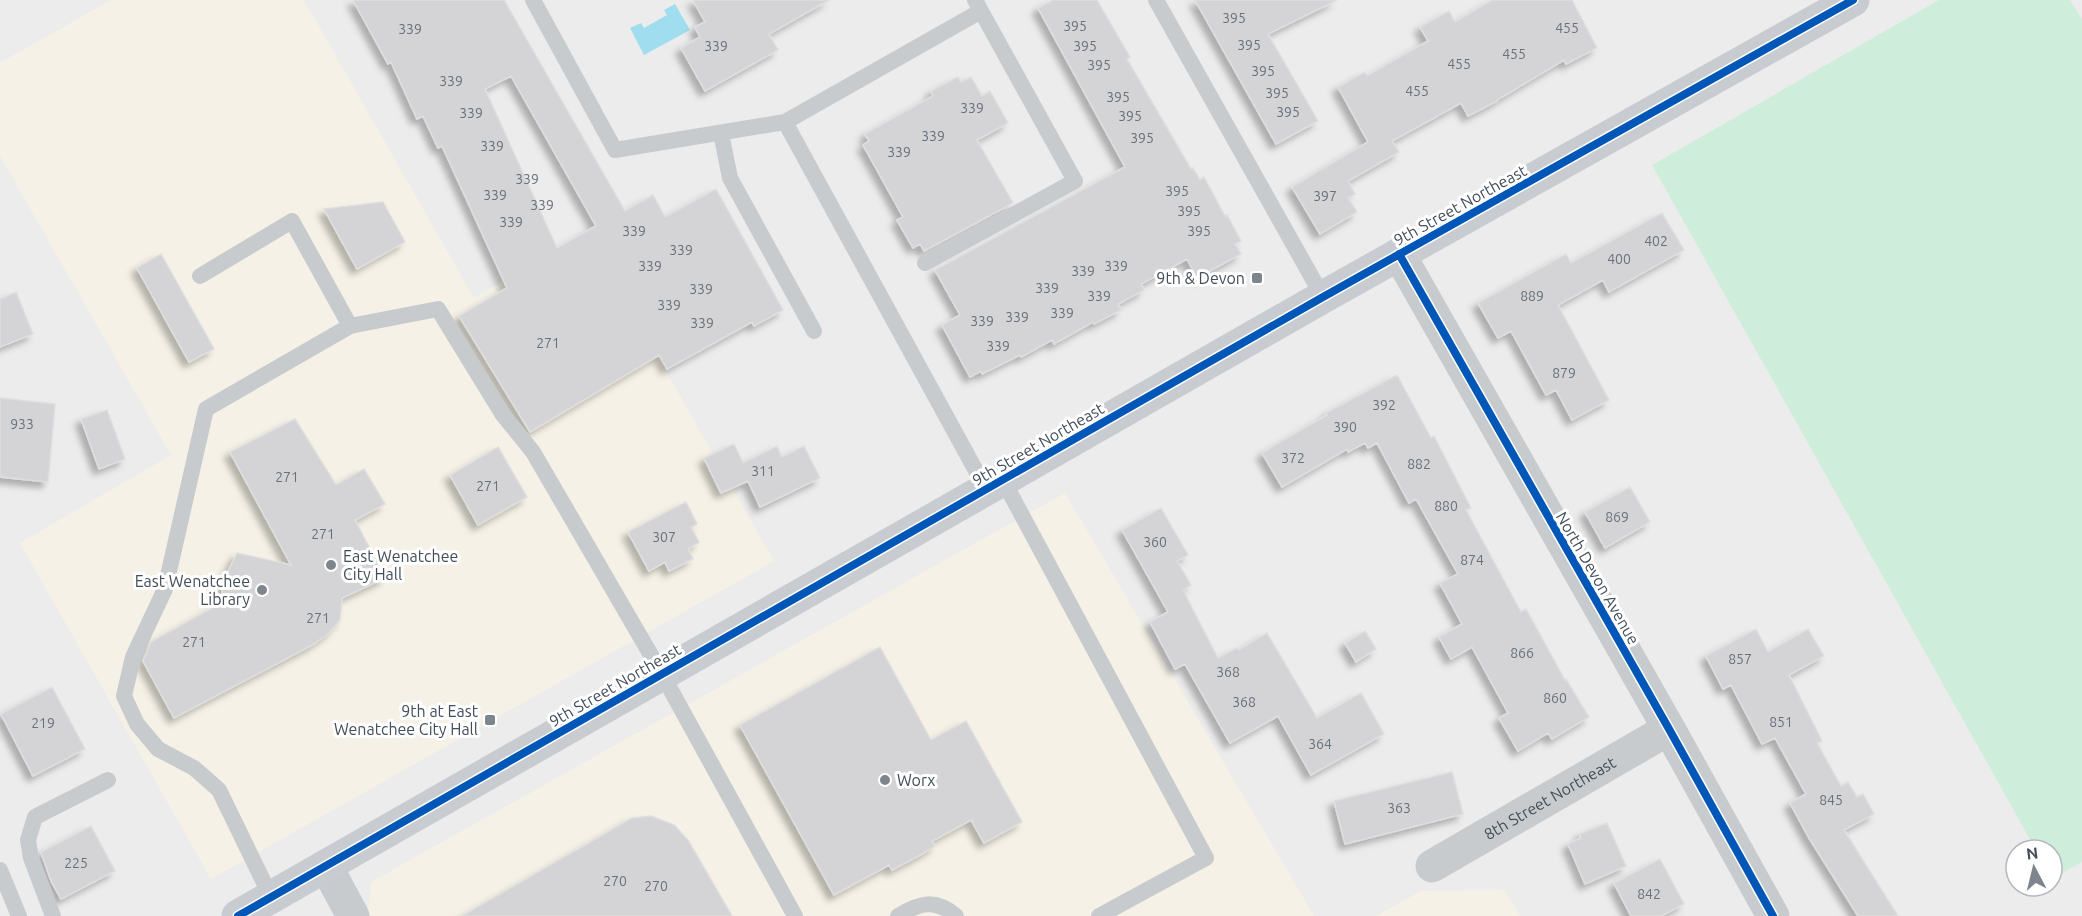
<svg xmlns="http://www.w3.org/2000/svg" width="2082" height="916" viewBox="0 0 2082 916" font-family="Ubuntu,sans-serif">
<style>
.commercial{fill:#f5f1e6}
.green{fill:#ceeedb}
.water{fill:#a0ddee}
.building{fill:#d4d4d7;stroke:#dededf;stroke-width:1.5;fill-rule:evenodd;filter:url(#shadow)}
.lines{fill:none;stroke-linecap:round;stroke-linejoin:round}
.service{stroke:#c8cbcd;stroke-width:16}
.minor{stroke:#c8cbcd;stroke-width:33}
.secondary{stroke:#c8ccd0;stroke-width:33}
.cycleway-casing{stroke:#fff;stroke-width:11}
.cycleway{stroke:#0057b8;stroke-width:8}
.poi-dot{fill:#7e858c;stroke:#fff;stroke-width:2}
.labels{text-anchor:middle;stroke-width:6;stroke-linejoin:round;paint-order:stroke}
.number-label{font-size:14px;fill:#69717a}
.street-label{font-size:16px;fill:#434e59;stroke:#fff}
.poi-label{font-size:16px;fill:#434e59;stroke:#fff;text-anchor:end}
</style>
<defs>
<filter id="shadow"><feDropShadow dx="-5.5" dy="5.5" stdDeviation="3" flood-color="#0004"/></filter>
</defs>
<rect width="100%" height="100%" fill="#edecec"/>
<!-- commercial -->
<path class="commercial" d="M111,0H304L474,298L588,234L774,561L211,879L20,543L171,455L0,156V63Z
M1065,493L1314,916H371L368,911L371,882Z
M1505,890L1520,916H1376L1421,891Z"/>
<!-- green -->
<path class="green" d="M1939,0H2070L2082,19V862L2052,879V850H2036L1652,165Z"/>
<!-- water -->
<path class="water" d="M675,4L690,30L644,55L630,28L641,23L644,28L667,15L664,10Z"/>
<!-- building -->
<path class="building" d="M353,0H504L625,211L653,195L665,217L716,189L783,310L754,326L752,322L667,369L659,355L530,432L459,316L507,288L442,146L438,148L423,116L417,119L391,62L388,64ZM511,76L596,226L557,248L485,89Z
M693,0H829L769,34L778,50L705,91L681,48L700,37L695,27L705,22Z
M1053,0H1097L1130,57L1127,59L1191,169L1193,168L1200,180L1204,177L1225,216L1227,215L1241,241L1235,244L1241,254L1197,278L1187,259L1141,284L1144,290L1118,304L1121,310L1094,324L1093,322L1054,344L1052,340L1021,357L1020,355L982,374L981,371L970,377L942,325L960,315L935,270L1125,167L1038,8Z
M1195,0H1337L1268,34L1318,121L1276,144Z
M1492,0H1572L1597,48L1566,64L1564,60L1497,100V101L1468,116L1461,103L1392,141L1399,152L1348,181L1355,194L1348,198L1357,212L1320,234L1292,187L1368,142L1338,87L1365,72L1367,76L1428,41L1420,27L1449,11L1455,22Z
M958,77L961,82L971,77L982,96L990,91L1008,123L977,140L1013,203L924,251L920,244L913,248L897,220L903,217L863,145L869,141L865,134L933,96L931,91Z
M383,202L405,242L357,269L324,209Z
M1662,213L1684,250L1609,292L1603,280L1558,305L1609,400L1572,420L1556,390L1546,395L1511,331L1498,338L1478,303L1566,254L1571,263Z
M161,254L214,349L189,362L137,268Z
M16,292L33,334L0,347V299Z
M1397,375L1431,438L1434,436L1471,508L1466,510L1521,612L1526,609L1565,680L1566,679L1589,717L1552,739L1548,733L1518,751L1499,718L1508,713L1472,647L1451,659L1439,637L1462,624L1440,583L1458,574L1416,499L1409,503L1377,443L1368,448L1365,443L1348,452L1347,449L1282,487L1262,453L1327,415L1326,413Z
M0,398L55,404L48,482L0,477Z
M107,410L125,459L99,469L81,419Z
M295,419L336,485L364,469L385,504L355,520L385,578L342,598L340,620L329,633L312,645L174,718L143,661L151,642L221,603L223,582L237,553L291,565L230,452Z
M734,444L743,463L777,446L782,457L804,446L820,478L760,507L748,481L721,493L704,458Z
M498,447L527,497L478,525L450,475Z
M1630,487L1650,522L1605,548L1585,512Z
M686,502L697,524L691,527L699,542L688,549L693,559L669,571L665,562L649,571L628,532Z
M1161,508L1188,555L1177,561L1191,585L1183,590L1218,658L1237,648L1239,650L1267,633L1317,718L1361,693L1384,734L1311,775L1278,716L1230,743L1185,664L1175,669L1150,622L1168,612L1122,530Z
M1756,629L1768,652L1808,629L1824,656L1789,675L1822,741L1817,743L1841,786L1848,782L1857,797L1863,794L1874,814L1844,830L1898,916H1858L1809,838L1790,803L1806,794L1775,738L1762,744L1731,685L1723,689L1706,656Z
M1365,631L1376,649L1356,662L1345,643Z
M880,647L931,740L966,721L1022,822L984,843L971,820L932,841L935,846L922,854L892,870L889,865L834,895L740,725Z
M52,687L85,749L33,776L1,714Z
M1452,772L1463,814L1345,844L1334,801Z
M651,816L674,825L688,840L732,916H462L632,818Z
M1607,823L1626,866L1585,884L1568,844L1581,838L1580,834Z
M91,826L115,871L61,899L51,881L41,852Z
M1660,859L1684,904L1661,916H1631L1614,883Z"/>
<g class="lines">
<!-- service -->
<path class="service" d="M533,0L615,150L785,122L981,11L975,0
M1156,0L1323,297
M785,122L986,489
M721,133L730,178L814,331
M925,263L1075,181L981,11
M200,276L292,221L350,326L438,309L503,415L533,452L662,674L795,916
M1003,480L1206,858L1099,916
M0,870L19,916
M271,897L219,790L194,768L158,749L137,724L124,696L133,657L165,589L206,409L350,326
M53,916L31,858L28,840L35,817L108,780
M898,916C919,903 935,898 956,916"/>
<!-- minor -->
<g class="minor">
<path d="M1399,254L1669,729L1773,916"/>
<path d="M326,866L353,916"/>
<path id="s1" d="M1432,866L1669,729"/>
</g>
<!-- secondary -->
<path class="secondary" d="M238,916L1323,297L1853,0"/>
<!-- cycleway casing -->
<g class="cycleway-casing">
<path id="cycleway" d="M1399,254L1669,729L1773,916
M238,916L1323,297L1853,0"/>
</g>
<!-- cycleway -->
<use href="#cycleway" class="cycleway"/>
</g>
<!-- markers -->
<g class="poi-dot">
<rect x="1251" y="272" width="12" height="12" rx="3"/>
<circle cx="331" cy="565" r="6"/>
<circle cx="262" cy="590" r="6"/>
<rect x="484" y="714" width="12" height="12" rx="3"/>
<circle cx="885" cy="780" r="6"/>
</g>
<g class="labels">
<!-- number labels -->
<g class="number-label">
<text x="1234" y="23">395</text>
<text x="1075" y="31">395</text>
<text x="1567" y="33">455</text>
<text x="410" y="34">339</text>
<text x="1249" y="50">395</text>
<text x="716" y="51">339</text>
<text x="1085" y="51">395</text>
<text x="1514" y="59">455</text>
<text x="1459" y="69">455</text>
<text x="1099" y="70">395</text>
<text x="1263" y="76">395</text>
<text x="451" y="86">339</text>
<text x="1417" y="96">455</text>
<text x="1277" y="98">395</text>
<text x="1118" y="102">395</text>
<text x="972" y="113">339</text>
<text x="1288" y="117">395</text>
<text x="471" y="118">339</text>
<text x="1130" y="121">395</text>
<text x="933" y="141">339</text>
<text x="1142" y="143">395</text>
<text x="492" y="151">339</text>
<text x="899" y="157">339</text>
<text x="527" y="184">339</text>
<text x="1177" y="196">395</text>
<text x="495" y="200">339</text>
<text x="1325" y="201">397</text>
<text x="542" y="210">339</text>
<text x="1189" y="216">395</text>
<text x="511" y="227">339</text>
<text x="634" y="236">339</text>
<text x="1199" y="236">395</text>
<text x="1656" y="246">402</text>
<text x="681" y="255">339</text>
<text x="1619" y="264">400</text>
<text x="650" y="271">339</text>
<text x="1116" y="271">339</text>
<text x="1083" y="276">339</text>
<text x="1047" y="293">339</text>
<text x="701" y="294">339</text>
<text x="1099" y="301">339</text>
<text x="1532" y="301">889</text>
<text x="669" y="310">339</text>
<text x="1062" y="318">339</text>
<text x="1017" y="322">339</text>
<text x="982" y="326">339</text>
<text x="702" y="328">339</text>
<text x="548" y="348">271</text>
<text x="998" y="351">339</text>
<text x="1564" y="378">879</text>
<text x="1384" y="410">392</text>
<text x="22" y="429">933</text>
<text x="1345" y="432">390</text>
<text x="1293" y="463">372</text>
<text x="1419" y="469">882</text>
<text x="763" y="476">311</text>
<text x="287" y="482">271</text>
<text x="488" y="491">271</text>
<text x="1446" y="511">880</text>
<text x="1617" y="522">869</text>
<text x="323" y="539">271</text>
<text x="664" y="542">307</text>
<text x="1155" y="547">360</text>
<text x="1472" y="565">874</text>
<text x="318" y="623">271</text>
<text x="194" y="647">271</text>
<text x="1522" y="658">866</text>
<text x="1740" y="664">857</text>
<text x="1228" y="677">368</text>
<text x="1555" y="703">860</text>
<text x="1244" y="707">368</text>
<text x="1781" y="727">851</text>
<text x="43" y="728">219</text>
<text x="1320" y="749">364</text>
<text x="1831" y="805">845</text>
<text x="1399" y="813">363</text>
<text x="76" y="868">225</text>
<text x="615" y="886">270</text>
<text x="656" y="891">270</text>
<text x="1649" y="899">842</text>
</g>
<!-- street labels -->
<g class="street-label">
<text transform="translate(1460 205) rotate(-29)" y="6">9th Street Northeast</text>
<text transform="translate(1038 444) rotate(-30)" y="6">9th Street Northeast</text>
<text transform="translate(1598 578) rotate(60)" y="6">North Devon Avenue</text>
<text transform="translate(615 685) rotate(-30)" y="6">9th Street Northeast</text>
<text dy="6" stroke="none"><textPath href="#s1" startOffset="136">8th Street Northeast</textPath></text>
</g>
<!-- poi labels -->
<g class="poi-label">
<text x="1245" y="284">9th &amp; Devon</text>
<text x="343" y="562" text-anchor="start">East Wenatchee<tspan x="343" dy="18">City Hall</tspan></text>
<text x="250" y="587">East Wenatchee<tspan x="250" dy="18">Library</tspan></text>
<text x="478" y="717">9th at East<tspan x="478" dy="18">Wenatchee City Hall</tspan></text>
<text x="897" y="786" text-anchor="start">Worx</text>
</g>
</g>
<!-- north arrow -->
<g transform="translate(2034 868) rotate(353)"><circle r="28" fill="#ffffff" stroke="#b4b8bd" stroke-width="1.5"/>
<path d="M0-4.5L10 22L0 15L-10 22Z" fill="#7e858c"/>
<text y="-9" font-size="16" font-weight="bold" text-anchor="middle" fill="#434e59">N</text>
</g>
</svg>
